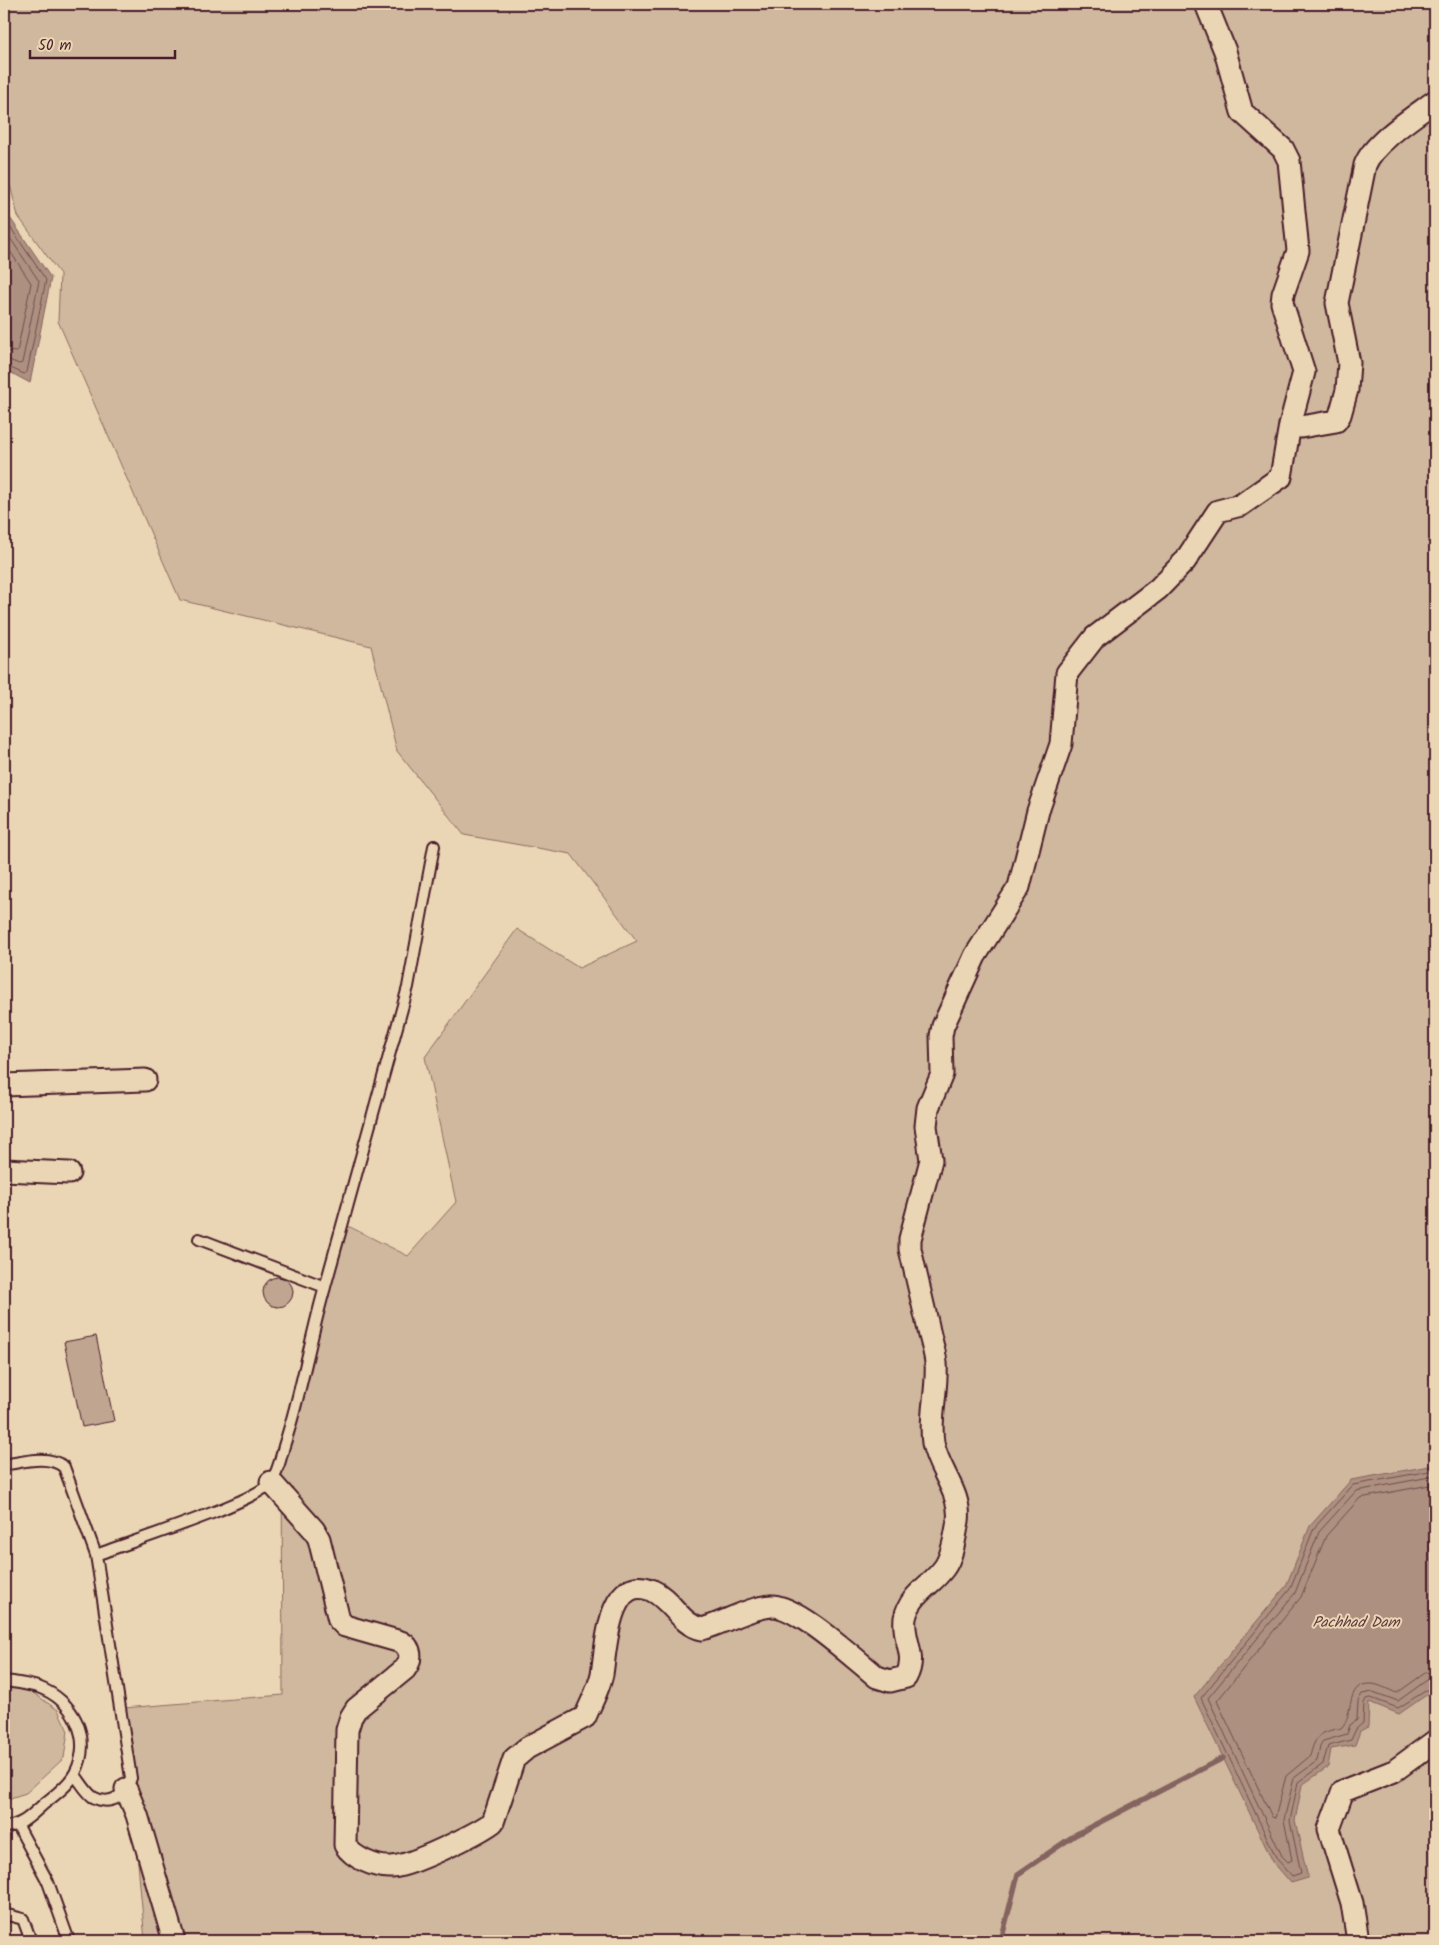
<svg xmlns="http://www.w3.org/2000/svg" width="1439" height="1945" viewBox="0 0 1439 1945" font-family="Kalam,sans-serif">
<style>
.green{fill:#cfb89e;stroke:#8c6c64}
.water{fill:#ad9080;stroke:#85635e}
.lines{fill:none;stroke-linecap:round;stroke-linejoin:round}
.shore{stroke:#724c4d;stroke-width:1}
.stream{stroke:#85635e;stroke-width:5.5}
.building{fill:#c0a591;stroke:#4a1f2b}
.service-casing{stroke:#4a1f2b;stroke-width:14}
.minor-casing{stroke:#4a1f2b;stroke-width:25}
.service{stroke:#ead6b4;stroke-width:10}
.minor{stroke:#ead6b4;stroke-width:21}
.labels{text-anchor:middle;stroke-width:4;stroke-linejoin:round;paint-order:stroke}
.water-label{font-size:15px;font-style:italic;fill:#633b40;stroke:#ead6b4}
</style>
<rect width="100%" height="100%" fill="#ead6b4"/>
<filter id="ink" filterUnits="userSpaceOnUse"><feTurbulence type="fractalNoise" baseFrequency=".02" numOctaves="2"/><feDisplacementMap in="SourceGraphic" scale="10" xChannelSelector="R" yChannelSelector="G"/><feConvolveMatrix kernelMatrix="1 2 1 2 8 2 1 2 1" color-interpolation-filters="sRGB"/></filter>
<g filter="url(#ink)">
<!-- green -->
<path class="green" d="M4,4H1435V1941H145L124,1708L283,1695L282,1459L346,1225L408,1256L456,1202L425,1057L517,929L579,968L637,941L571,854L464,835L397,751L371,646L180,600L58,321L60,274L18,216L4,162Z
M4,1682L26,1688L58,1710L68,1731L64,1758L26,1793L4,1800Z"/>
<!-- water -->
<path class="water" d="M4,209L51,278L30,383L4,369Z
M1435,1465V1689L1399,1714L1369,1702L1368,1727L1360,1731L1355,1745L1331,1749L1328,1767L1302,1785L1295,1821L1308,1878L1291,1883L1273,1862L1194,1697L1286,1586L1310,1526L1351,1480Z"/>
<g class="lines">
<!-- shore -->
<path class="shore" d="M4,218L46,280L27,372L24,374L4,365
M4,229L39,281L22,363L19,364L4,358
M4,242L31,283L17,352L4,351
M1435,1470L1353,1485L1314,1528L1290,1589L1201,1698L1277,1859L1292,1876L1301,1873L1290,1821L1298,1782L1323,1764L1328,1746L1351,1740L1356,1729L1363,1723L1364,1703L1366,1699L1371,1698L1398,1708L1435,1685
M1435,1476L1356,1491L1319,1532L1295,1593L1208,1698L1282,1856L1288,1862L1292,1860L1284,1820L1294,1778L1317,1761L1320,1747L1323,1741L1347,1734L1350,1725L1357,1720L1358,1701L1362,1694L1373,1692L1398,1701L1427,1680L1435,1679
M1435,1484L1360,1498L1326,1536L1301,1597L1217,1701L1272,1817L1275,1818L1286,1776L1310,1756C1314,1741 1317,1733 1333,1730C1335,1729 1340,1729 1341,1728C1355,1715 1344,1683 1371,1684C1379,1684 1388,1690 1397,1693L1425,1673L1435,1671"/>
<!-- stream -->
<path class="stream" d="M1001,1941L1018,1874L1075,1835L1223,1758"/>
</g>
<!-- building -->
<path class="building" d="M263 1292a15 15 0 1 1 30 0a15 15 0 1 1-30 0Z
M96,1336L114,1421L82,1427L64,1342Z"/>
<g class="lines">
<!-- service casing -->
<g class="service-casing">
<path id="service" d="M325,1287L408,987L434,846
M4,1465C23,1462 48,1454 64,1467L96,1555C127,1543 257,1502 271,1482C278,1472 281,1457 284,1446C301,1394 310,1339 325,1287L199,1239
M4,1681C15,1682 27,1684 38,1687C74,1700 93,1739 75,1773C69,1785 55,1795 45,1803C31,1815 23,1826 4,1827
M75,1775C80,1781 86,1792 93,1797C111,1807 126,1795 131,1778L96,1555
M18,1826L48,1882L69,1941
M4,1914L23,1919L31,1941"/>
</g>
<!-- minor casing -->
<g class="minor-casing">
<path id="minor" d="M1290,425L1301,427L1336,421L1340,415L1347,390L1349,363L1337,303L1365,165C1374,142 1415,116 1435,101
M4,1085L145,1080
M4,1170L69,1173
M271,1482L314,1530L319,1539L339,1620L345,1626L401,1642C412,1648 412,1660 405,1669L356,1709L351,1717L347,1730L345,1845C353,1858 376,1868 392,1867C411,1866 477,1834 493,1822L514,1759L527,1748L585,1717C591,1703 599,1689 602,1674C606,1650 608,1573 651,1590C672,1599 680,1625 702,1629C724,1623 748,1608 771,1606C796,1604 856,1660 877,1677L890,1681L906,1677C918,1655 902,1640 905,1618C910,1594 931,1586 944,1568C953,1556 955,1536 958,1521C962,1493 938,1470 933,1443C929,1416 938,1390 936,1363C935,1351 930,1338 928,1326C922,1300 916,1275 910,1249V1239L931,1160L926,1126L928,1108L942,1074L941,1036L943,1026L975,956L1019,887L1038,811L1061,744L1067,673L1095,637L1158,589L1185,561L1218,511L1241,505L1281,477L1290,425L1304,372L1282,303L1283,294L1298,251L1289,161L1283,149L1242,112L1225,51L1206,4
M126,1789L137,1815L174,1941
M1358,1941L1352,1903L1329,1829L1343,1791L1394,1771L1435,1741"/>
</g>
<!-- service -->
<use href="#service" class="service"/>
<!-- minor -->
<use href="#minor" class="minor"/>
</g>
</g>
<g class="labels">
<!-- water labels -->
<g class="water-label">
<text x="1356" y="1627">Pachhad Dam</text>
</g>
</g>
<!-- margin -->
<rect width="1439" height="1945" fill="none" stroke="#ead6b4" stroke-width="20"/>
<rect x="10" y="10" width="1419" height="1925" fill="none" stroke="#4a1f2b" stroke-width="2" filter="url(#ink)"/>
<!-- scale -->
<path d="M30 50v8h145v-8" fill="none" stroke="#4a1f2b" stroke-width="2.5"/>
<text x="38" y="50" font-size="15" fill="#4a1f2b" stroke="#ead6b4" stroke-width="4" paint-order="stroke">50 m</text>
</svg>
